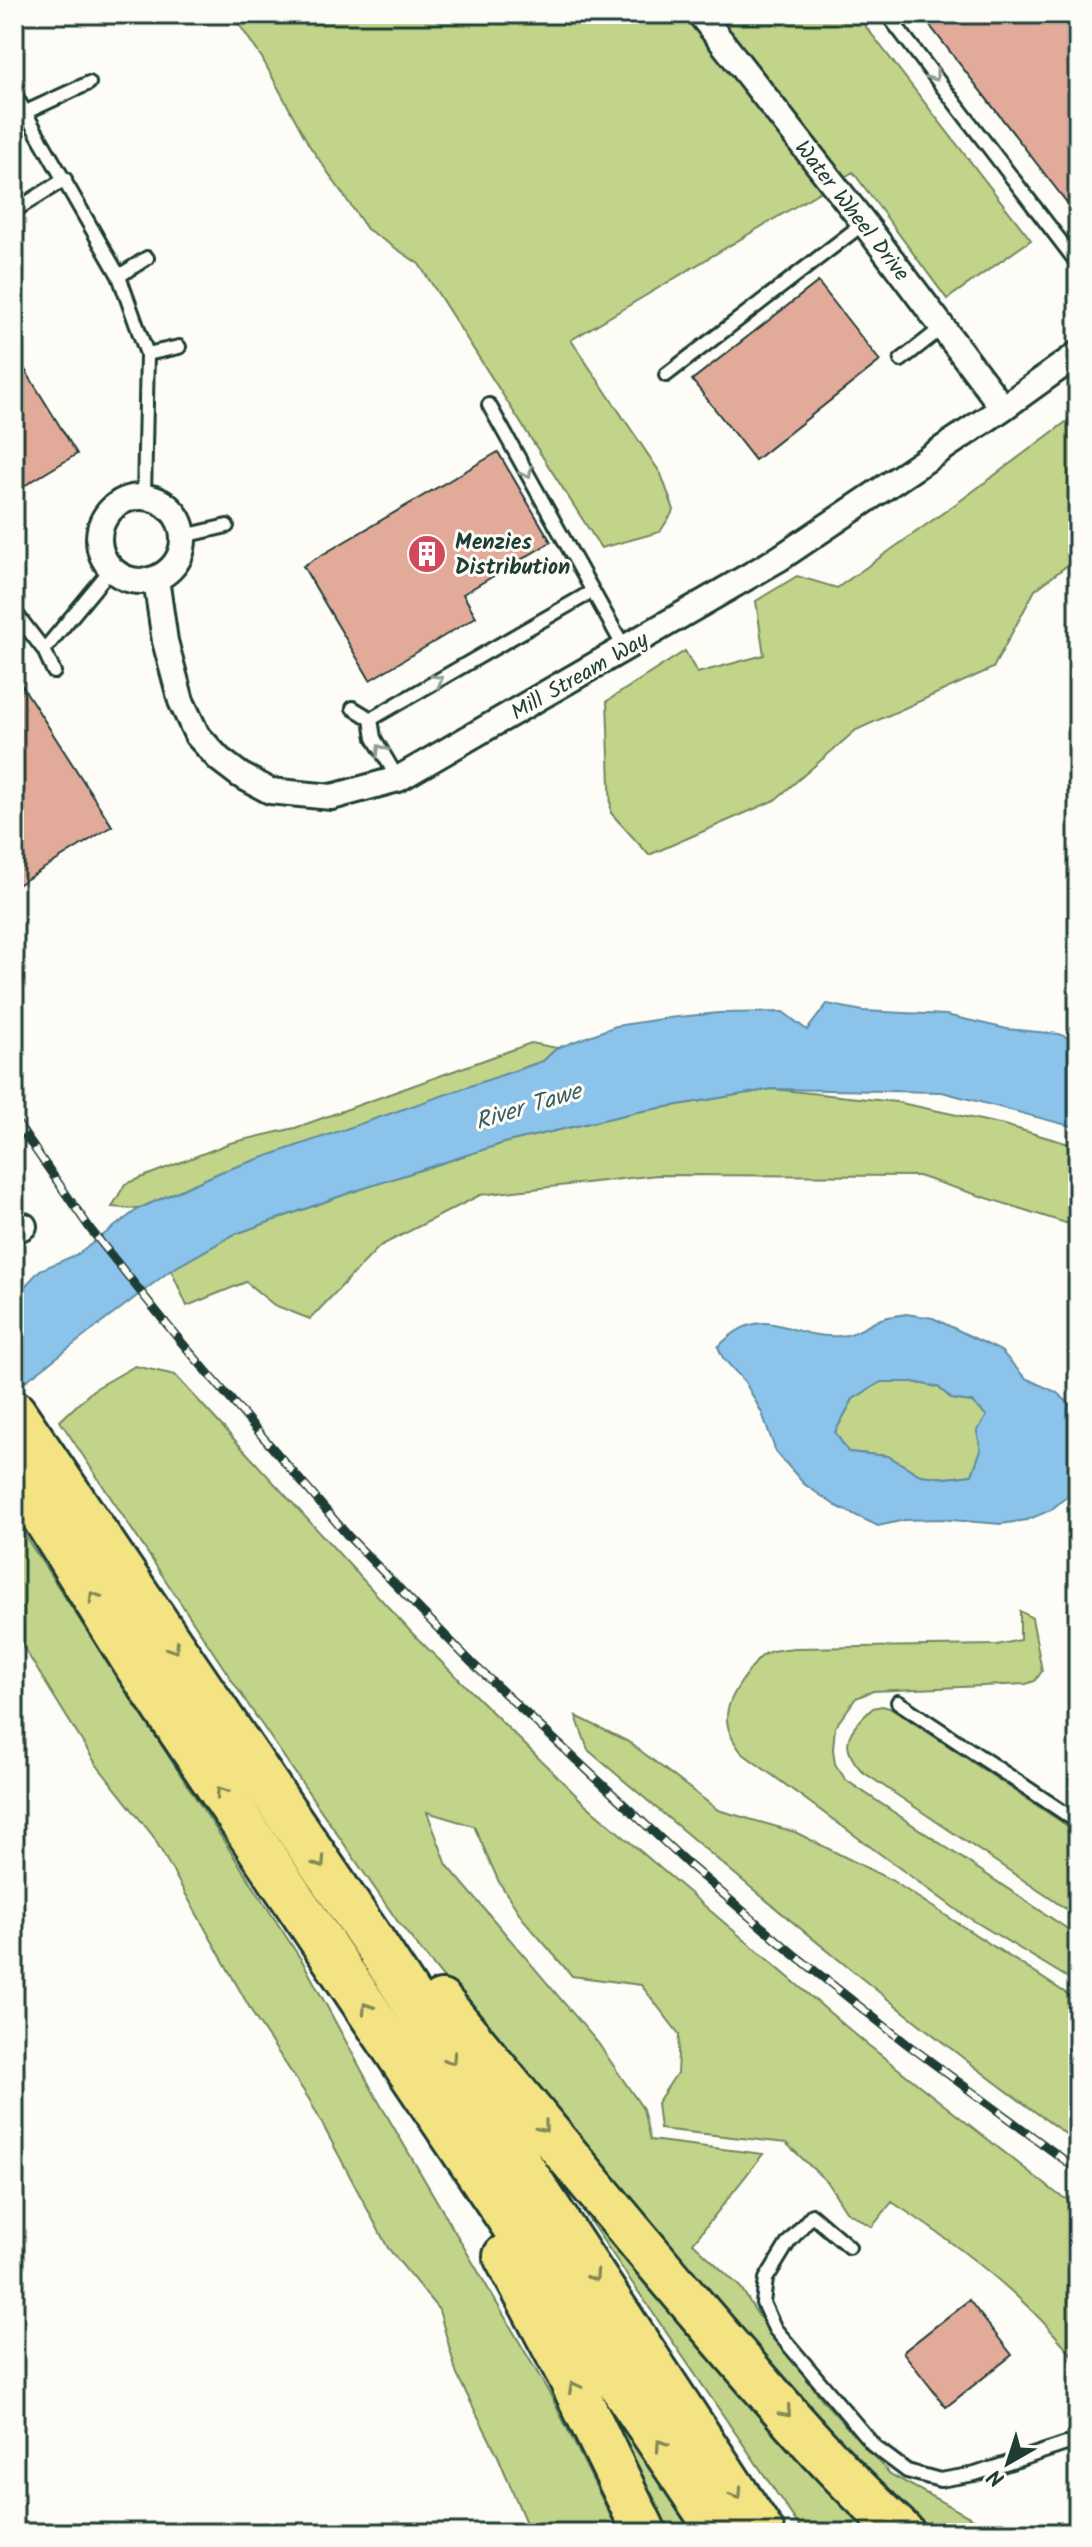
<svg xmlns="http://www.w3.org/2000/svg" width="1092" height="2547" viewBox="0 0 1092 2547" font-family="Kalam,sans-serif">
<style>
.green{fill:#c1d489;stroke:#70885e;stroke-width:2}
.water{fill:#8cc3ea;stroke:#608da1;stroke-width:2;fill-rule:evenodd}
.building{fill:#e2ab99;stroke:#1f3d34;stroke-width:2}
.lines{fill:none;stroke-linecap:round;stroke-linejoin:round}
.lane-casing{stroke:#1f3d34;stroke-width:18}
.street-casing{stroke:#1f3d34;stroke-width:30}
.highway-casing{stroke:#1f3d34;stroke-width:48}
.lane{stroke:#fdfcf7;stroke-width:12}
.street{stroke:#fdfcf7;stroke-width:24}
.highway{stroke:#f4e382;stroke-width:42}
.rail-casing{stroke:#1f3d34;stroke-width:9}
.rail{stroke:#fdfcf7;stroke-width:6;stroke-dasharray:18;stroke-linecap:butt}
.oneway{stroke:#8e9c96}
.oneway2{stroke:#7f8857}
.labels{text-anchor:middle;stroke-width:6;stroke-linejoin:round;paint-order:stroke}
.street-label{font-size:22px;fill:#1f3d34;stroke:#fdfcf7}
.poi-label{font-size:22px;font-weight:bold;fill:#1f3d34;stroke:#fdfcf7;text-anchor:start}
.water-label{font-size:24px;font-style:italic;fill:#3a5e62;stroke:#fdfcf7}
</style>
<rect width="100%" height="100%" fill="#fdfcf7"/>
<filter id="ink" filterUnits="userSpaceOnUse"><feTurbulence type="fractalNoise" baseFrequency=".0125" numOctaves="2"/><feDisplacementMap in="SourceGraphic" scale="16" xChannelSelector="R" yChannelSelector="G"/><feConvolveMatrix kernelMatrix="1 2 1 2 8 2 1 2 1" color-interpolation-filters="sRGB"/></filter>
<g filter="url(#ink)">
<!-- green -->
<path class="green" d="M232,14H856L1031,240L947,299L853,172L571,340L661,474L674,510L660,532L601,548L419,264L367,229L309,145L262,58Z
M1078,413V557L1035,590L993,668L856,730L775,800L649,855L611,813L607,701L685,651L697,673L764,655L756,601L797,576L837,588L964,498Z
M531,1043L557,1048L543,1061L221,1172L138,1209L112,1207L125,1184L230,1143L295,1128Z
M772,1089L896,1102L1004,1125L1069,1144L1078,1149V1227L918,1176L657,1175L480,1195L380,1246L310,1319L274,1305L246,1282L187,1306L171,1270L233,1235L349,1193L507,1142L637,1112Z
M135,1366L175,1375L411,1632L584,1803L863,2041L1056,2193L1078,2206V2363C1031,2300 959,2245 892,2202L872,2227L846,2211L828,2183L786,2143L660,2129L657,2103L677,2073L679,2034L641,1985L572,1976L523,1919L499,1882L474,1826L427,1812L447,1865L598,2043L643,2109L650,2140L763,2154L693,2243L741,2288L758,2315L825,2403L890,2474L986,2526L1017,2533H924L908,2524L727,2329L398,1922L253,1712L60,1421L93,1390Z
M881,1382H913L938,1387L952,1399L972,1402L988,1416L977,1431L981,1450L972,1475L947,1478L920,1475L888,1456L848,1452L835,1432L853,1399Z
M14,1519L304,1964L376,2097L551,2396L619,2533H530L498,2456L457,2375L439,2310L388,2248L309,2099L256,2019L153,1836L96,1764L14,1632Z
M1020,1611L1032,1618L1042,1671L1035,1681L1026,1684L873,1691L856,1698L835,1727L833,1749L835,1764L846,1780L1078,1936V1984L961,1913L742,1753C718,1723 725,1703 747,1674C753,1666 760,1655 769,1652C777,1649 787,1649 795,1648L997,1645L1020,1640Z
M882,1706L893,1709L1078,1833V1917L863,1772C837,1745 848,1731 873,1708Z
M576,1716L629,1742L718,1810L795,1832L891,1880L1078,2001V2143C907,2021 748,1886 588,1750Z
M539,2135L849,2513L879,2533H804L574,2198Z
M560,2323L703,2533H654Z"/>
<!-- water -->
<path class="water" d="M827,1004L863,1011L946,1015L1007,1029L1059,1034L1078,1042V1128L942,1092L772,1089L637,1112L507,1142L349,1193L233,1235L171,1270L14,1390V1298L40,1270L78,1254L138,1209L221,1172L543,1061L557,1048L616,1026L668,1018L719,1013L783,1012L807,1030Z
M906,1314L933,1318L1001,1351L1025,1378L1056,1392L1078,1411V1487L1051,1510L1027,1520L1001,1524L939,1519L905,1520L878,1526L836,1506L804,1484L776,1452L762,1413L745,1382L723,1358L718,1347C765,1298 787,1340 840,1336C856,1335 867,1325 881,1319C889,1316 898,1316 906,1314ZM881,1382H913L938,1387L952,1399L972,1402L987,1416L977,1431L981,1450L972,1475L947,1478L920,1475L888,1456L848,1452L835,1432L853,1399Z"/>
<!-- building -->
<path class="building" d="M921,14H1078V197L1068,204Z
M818,282L880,361L755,460L692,380Z
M14,352L77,454L14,492Z
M498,452L551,542L463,594L476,617L370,680L303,566Z
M14,673L112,826L14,887Z
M969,2300L1012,2355L946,2407L903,2352Z"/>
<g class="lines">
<!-- lane casing -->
<g class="lane-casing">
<path id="lane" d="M887,14L1078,264
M14,93L119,276L147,354L144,497
M26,112L89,83
M14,211L65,179
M119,276L147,258
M147,354L179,347
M901,360L943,327
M666,375L864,223
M489,405L625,649
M184,536L227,526
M14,611L44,650L54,672
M44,650L111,569
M353,708L371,719L374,738L398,779
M371,719L593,591
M898,1702L1078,1822
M849,2247L812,2215L788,2243L766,2279L763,2303L775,2329L875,2447L907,2471L940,2480L975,2474L1066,2444L1078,2447"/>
</g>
<!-- street casing -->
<g class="street-casing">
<path id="street" d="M700,14L864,223L1003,408
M99 539a42 42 0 1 1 84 0a42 42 0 1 1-84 0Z
M156,579L165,641L181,701L197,735L219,759L240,775L270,791L300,794L332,797L398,779L780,558L1003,408L1078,354
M14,1231L24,1226"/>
</g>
<!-- highway casing -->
<g class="highway-casing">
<path id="highway" d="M14,1412L377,1947L763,2533
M14,1470L135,1664L720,2533
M441,2002C530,2110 618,2218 709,2324C771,2396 832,2469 903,2533
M505,2256L569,2376L645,2533"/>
</g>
<!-- lane -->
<use href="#lane" class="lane"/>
<!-- street -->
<use href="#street" class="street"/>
<!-- highway -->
<use href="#highway" class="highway"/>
<!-- rail casing -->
<g class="rail-casing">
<path id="rail" d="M14,1119L91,1230L177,1337L349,1537L472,1663L688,1864L791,1952L907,2044L1078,2170"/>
</g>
<!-- rail -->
<use href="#rail" class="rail"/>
</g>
<!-- one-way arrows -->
<defs><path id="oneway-chevron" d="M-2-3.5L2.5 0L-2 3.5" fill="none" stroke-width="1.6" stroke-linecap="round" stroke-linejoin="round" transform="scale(2)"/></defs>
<g class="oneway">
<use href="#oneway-chevron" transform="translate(934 76) rotate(53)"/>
<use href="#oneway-chevron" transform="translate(527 473) rotate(61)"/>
<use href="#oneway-chevron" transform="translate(438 680) rotate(-30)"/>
<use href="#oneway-chevron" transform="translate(381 750) rotate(-121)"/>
</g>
<g class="oneway2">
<use href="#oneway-chevron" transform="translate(94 1597) rotate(-122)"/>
<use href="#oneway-chevron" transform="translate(174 1648) rotate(56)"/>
<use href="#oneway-chevron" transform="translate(221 1792) rotate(-124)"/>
<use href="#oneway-chevron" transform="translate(320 1863) rotate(56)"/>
<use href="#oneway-chevron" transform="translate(367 2008) rotate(-124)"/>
<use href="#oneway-chevron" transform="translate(451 2059) rotate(57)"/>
<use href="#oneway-chevron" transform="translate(543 2127) rotate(51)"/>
<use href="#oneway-chevron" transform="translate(594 2276) rotate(57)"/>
<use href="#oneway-chevron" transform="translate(574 2387) rotate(-117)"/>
<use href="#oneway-chevron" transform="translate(786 2412) rotate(48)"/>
<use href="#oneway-chevron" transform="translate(661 2445) rotate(-124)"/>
<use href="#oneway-chevron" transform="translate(737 2494) rotate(57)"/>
</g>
</g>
<!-- icons -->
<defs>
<g id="building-disc" transform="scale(2)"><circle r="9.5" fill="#d1495b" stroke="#fdfcf7"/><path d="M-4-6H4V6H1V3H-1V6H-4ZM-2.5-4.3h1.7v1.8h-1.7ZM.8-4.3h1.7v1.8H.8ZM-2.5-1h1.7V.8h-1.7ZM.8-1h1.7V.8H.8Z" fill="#fff"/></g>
</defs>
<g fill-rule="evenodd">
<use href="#building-disc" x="427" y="554"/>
</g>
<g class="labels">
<!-- street labels -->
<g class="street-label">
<text transform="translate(853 210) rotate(52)" y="8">Water Wheel Drive</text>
<text transform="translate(579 675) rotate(-30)" y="8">Mill Stream Way</text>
</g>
<!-- poi labels -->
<g class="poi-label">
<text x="455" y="549">Menzies<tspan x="455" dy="25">Distribution</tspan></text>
</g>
<!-- water labels -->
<g class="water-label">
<text transform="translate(528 1106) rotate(-17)" y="8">River Tawe</text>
</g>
</g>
<!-- margin -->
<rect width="1092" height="2547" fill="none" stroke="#fdfcf7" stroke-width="48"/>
<rect x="24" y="24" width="1044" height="2499" fill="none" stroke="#1f3d34" stroke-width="3" filter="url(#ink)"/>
<!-- north arrow -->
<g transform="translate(1008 2463) rotate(219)" stroke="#fdfcf7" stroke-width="6" paint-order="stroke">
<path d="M0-6L14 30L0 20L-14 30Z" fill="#1f3d34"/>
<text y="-12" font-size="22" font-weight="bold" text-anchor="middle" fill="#1f3d34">N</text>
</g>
</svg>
